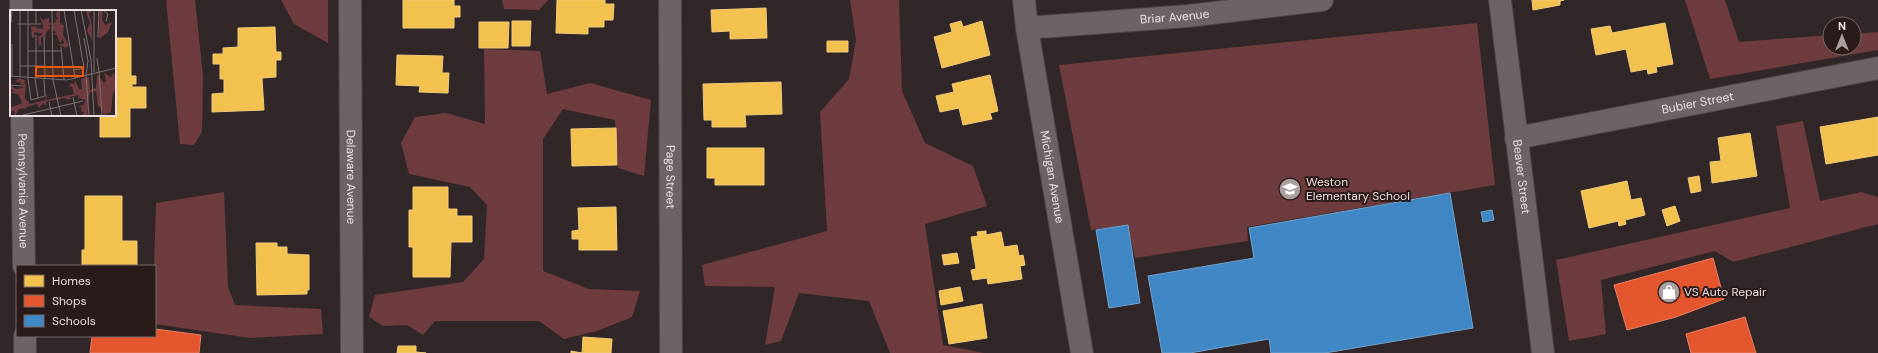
<svg xmlns="http://www.w3.org/2000/svg" width="1878" height="353" viewBox="0 0 1878 353" font-family="'DM Sans',sans-serif">
<style>
.green{fill:#6e3c3e}
.homes{fill:#f2c14e;stroke:#f0ca7a}
.shops{fill:#e4572e;stroke:#e68063}
.schools{fill:#3f88c5;stroke:#73a2cd}
.lines{fill:none;stroke-linecap:round;stroke-linejoin:round}
.minor-casing{stroke:#4b4243;stroke-width:24}
.minor{stroke:#6c6364;stroke-width:22}
.labels{text-anchor:middle;stroke-width:4;stroke-linejoin:round;paint-order:stroke}
.street-label{font-size:12px;fill:#ecdfdf;stroke:#2b1a1a}
.poi-label{font-size:12px;fill:#ecdfdf;stroke:#2b1a1a;text-anchor:start}
.inset-road{fill:none;stroke:#7c7171;stroke-width:1}
.view{fill:#e8590c;fill-opacity:0.15;stroke:#e8590c;stroke-width:2}
.inset-edge{fill:none;stroke:#ecdfdf;stroke-width:2}
</style>
<rect width="100%" height="100%" fill="#312728"/>
<!-- green -->
<path class="green" d="M166,0H195L203,76L202,132L194,145L180,144Z
M281,0H328V43L294,24Z
M502,0H548L539,10L504,9Z
M850,0H899L902,91L925,143L973,166L987,206L925,224L943,345L984,353H890L869,301L799,293L781,341L765,345L775,287L705,286L702,265L827,231L820,112L849,79L856,40Z
M1685,0H1725L1739,42L1830,35V48H1854V34L1878,32V50L1710,79Z
M1477,23L1495,185L1247,227L1248,241L1135,258L1128,225L1091,230L1059,65Z
M484,49L540,51L547,94L590,83L651,100L644,176L618,168L615,120L563,109L543,139V271L589,289L640,291L632,317L597,331L564,339L539,321H435L423,335L407,325L383,326L369,317L375,295L463,282L484,259L487,205L470,187L409,174L401,143L415,117L446,113L485,124Z
M1803,121L1820,201L1861,192L1878,197V224L1733,262L1715,251L1601,280L1606,334L1569,341L1556,260L1790,208L1776,126Z
M224,192L228,287L235,305L321,309L323,334L250,338L155,324L154,266L156,203Z"/>
<!-- homes -->
<path class="homes" d="M403,0H454V6H460V17H454V28H403Z
M557,0H605V4H614L613,20H604V27H588V34L556,33Z
M1532,0H1564L1560,1V5L1533,10Z
M766,8L767,38L730,39V31L712,32L711,10Z
M512,21H531L530,46H512Z
M961,21L963,27L982,21L990,55L942,68L934,37L952,32L950,24Z
M479,22H509L508,48H479Z
M1665,23L1673,64L1656,67L1657,72L1648,74L1647,69L1631,72L1626,49L1596,55L1591,29L1610,26L1612,33Z
M275,27L276,52H281V60H276V77L262,78L264,110L212,112V94L224,93V79H220V64H213V54H223V48L238,47V28Z
M115,38H131V76H136V84H132V87H146V108H130V137H100V115H115Z
M827,41H848V52H827Z
M397,55L443,56L442,73H449L448,93L419,92L420,86L396,85Z
M990,75L998,111L990,113L992,119L963,125L959,108L940,112L936,96L954,92L952,84Z
M781,82L782,114L745,115L746,127H712V120H704L703,84Z
M1878,117V155L1826,164L1820,127Z
M616,128L617,165L572,166L571,129Z
M1750,133L1757,176L1712,183L1710,162L1721,161L1718,138Z
M707,148H764V185H715V178H707Z
M1699,176L1701,191L1691,193L1688,178Z
M1627,181L1631,200L1641,198L1645,215L1625,220L1626,224L1619,226L1618,221L1589,228L1581,191Z
M413,187H448V209H457V216H472V242H451L450,277H413V247H409V210H413Z
M85,196H122V241H137V266H82V250H85Z
M1675,206L1680,221L1667,226L1662,210Z
M616,207L617,250H579V239H572V231L579,230L578,208Z
M986,231V235L1001,232L1004,247L1017,245L1019,256L1023,255L1025,265L1020,266L1022,279L988,284L987,278L973,280L971,270L976,269L971,237L978,236L977,232Z
M256,243H277V247H287V254L309,255V290H307V294L257,295Z
M957,253L959,263L944,265L942,255Z
M960,287L963,301L941,305L939,291Z
M982,304L987,338L949,344L943,311Z
M583,337L612,339L611,353H571V351L582,353Z
M398,346H416V352L426,353H397Z"/>
<!-- shops -->
<path class="shops" d="M1713,258L1724,299L1676,317L1627,330L1614,285Z
M1745,317L1756,353H1691L1686,334Z
M155,329L201,335L199,353H90L92,336H155Z"/>
<!-- schools -->
<path class="schools" d="M1450,193L1473,328L1325,353H1271L1269,339L1190,353H1162L1148,276L1254,258L1249,228Z
M1492,210L1494,220L1483,222L1481,212Z
M1128,225L1140,303L1109,308L1096,230Z"/>
<g class="lines">
<!-- minor casing -->
<g class="minor-casing">
<g id="minor">
<path d="M21,0V11"/>
<path id="s1" d="M350,0L352,353"/>
<path id="s2" d="M670,0L671,353"/>
<path id="s3" d="M1024,0L1027,28L1082,353"/>
<path id="s4" d="M1500,0L1543,353"/>
<path id="s5" d="M1027,28L1188,16L1322,0"/>
<path id="s6" d="M22,115L24,266"/>
<path id="s7" d="M1516,138L1878,68"/>
<path d="M25,336V353"/>
</g>
</g>
<!-- minor -->
<use href="#minor" class="minor"/>
</g>
<!-- icons -->
<defs>
<g id="school-disc" transform="scale(1.15)"><circle r="9.5" fill="#ab9f9f" stroke="#2b1a1a"/><path d="M0-5L7-2L0 1L-7-2ZM-4 1L0 2.5L4 1V4Q0 6-4 4Z" fill="#fff"/></g>
<g id="shop-disc" transform="scale(1.15)"><circle r="9.5" fill="#ab9f9f" stroke="#2b1a1a"/><path d="M-5-2.5h2.3a2.7 3.5 0 0 1 5.4 0H5L5.5 6h-11ZM-1.5-2.5h3a1.5 2.3 0 0 0-3 0Z" fill="#fff"/></g>
</defs>
<g fill-rule="evenodd">
<use href="#school-disc" x="1290" y="189"/>
<use href="#shop-disc" x="1669" y="292"/>
</g>
<g class="labels">
<!-- street labels -->
<g class="street-label">
<text dy="4" stroke="none"><textPath href="#s5" startOffset="148">Briar Avenue</textPath></text>
<text dy="4" stroke="none"><textPath href="#s7" startOffset="185">Bubier Street</textPath></text>
<text dy="4" stroke="none"><textPath href="#s1" startOffset="177">Delaware Avenue</textPath></text>
<text dy="4" stroke="none"><textPath href="#s2" startOffset="177">Page Street</textPath></text>
<text dy="4" stroke="none"><textPath href="#s3" startOffset="179">Michigan Avenue</textPath></text>
<text dy="4" stroke="none"><textPath href="#s4" startOffset="178">Beaver Street</textPath></text>
<text dy="4" stroke="none"><textPath href="#s6" startOffset="76">Pennsylvania Avenue</textPath></text>
</g>
<!-- poi labels -->
<g class="poi-label">
<text x="1306" y="186">Weston<tspan x="1306" dy="14">Elementary School</tspan></text>
<text x="1684" y="296">VS Auto Repair</text>
</g>
</g>
<!-- overview -->
<g transform="translate(10 10)">
<rect width="106" height="106" fill="#312728"/>
<path d="M50,0V13L54,16L53,25L59,35L56,38L47,34H54L53,28L50,33L47,25L43,24L47,22L43,21V14L47,10L43,9H49L46,6L47,1ZM78,0L82,1L79,3L82,16V31L77,20L80,13L76,2ZM90,0H93L92,9L95,15L102,12L98,22L89,29ZM30,7L33,10L39,8V13H42L39,16L41,18L36,22L35,32L34,27H31V35L29,36L28,27L33,24L24,22L25,27L22,28L21,16L25,17L26,15V18L34,19ZM104,62L106,79L103,83L101,102L94,105L90,96L88,98L86,81L80,82L79,86L77,106L72,105L74,103L70,100L73,98L68,96L74,95L75,90L70,88L67,90L69,85L59,87L62,88L59,90L54,88L36,92V96L33,93L29,98L27,94L16,97V101L15,98L9,99L5,106L4,101H0V98L12,93L9,85L0,82L5,81L1,80L0,75L6,79L13,78L11,73L5,71L10,68L16,71L14,73L16,74L15,88L20,94L35,90L36,85L37,84L36,90L64,84L62,76L59,77L61,73L64,74L65,70L69,79H72L71,69L74,68L79,67L80,80L86,78L87,64L94,73L96,71L94,63L101,67Z" fill="#6e3c3e"/>
<path class="inset-road" d="M10,0V66M18,0V69L21,90L35,86L34,69M26,0V14M42,0L43,70L51,106M54,0L65,68M64,0L74,58L64,60M71,0L81,50L84,106M93,0L98,4L96,11L97,10M1,13L2,0M7,14H31M26,25V68M34,27L35,69M88,27L89,0M74,28L78,51L76,65M2,34V66M51,37L54,70M18,41H51M87,48L89,62M10,56H35M84,62V0M89,62L92,106M76,65L79,106M0,66L57,70L106,58M25,68L28,88M0,75L12,76M63,87L67,106M39,92L42,106M9,106L73,91"/>
<path class="view" d="M26,57H73V66H26Z"/>
<rect width="106" height="106" class="inset-edge"/>
</g>
<!-- legend -->
<rect x="16" y="265" width="140" height="72" fill="#2b1a1a" stroke="#786969"/>
<rect x="24" y="275" width="20" height="12" fill="#f2c14e" stroke="#786969"/>
<text x="52" y="285" font-size="12" fill="#ecdfdf">Homes</text>
<rect x="24" y="295" width="20" height="12" fill="#e4572e" stroke="#786969"/>
<text x="52" y="305" font-size="12" fill="#ecdfdf">Shops</text>
<rect x="24" y="315" width="20" height="12" fill="#3f88c5" stroke="#786969"/>
<text x="52" y="325" font-size="12" fill="#ecdfdf">Schools</text>
<!-- north arrow -->
<g transform="translate(1842 36)"><circle r="19" fill="#2b1a1a" stroke="#786969"/>
<path d="M0-3L7 15L0 10L-7 15Z" fill="#ab9f9f"/>
<text y="-6" font-size="11" font-weight="bold" text-anchor="middle" fill="#ecdfdf">N</text>
</g>
</svg>
